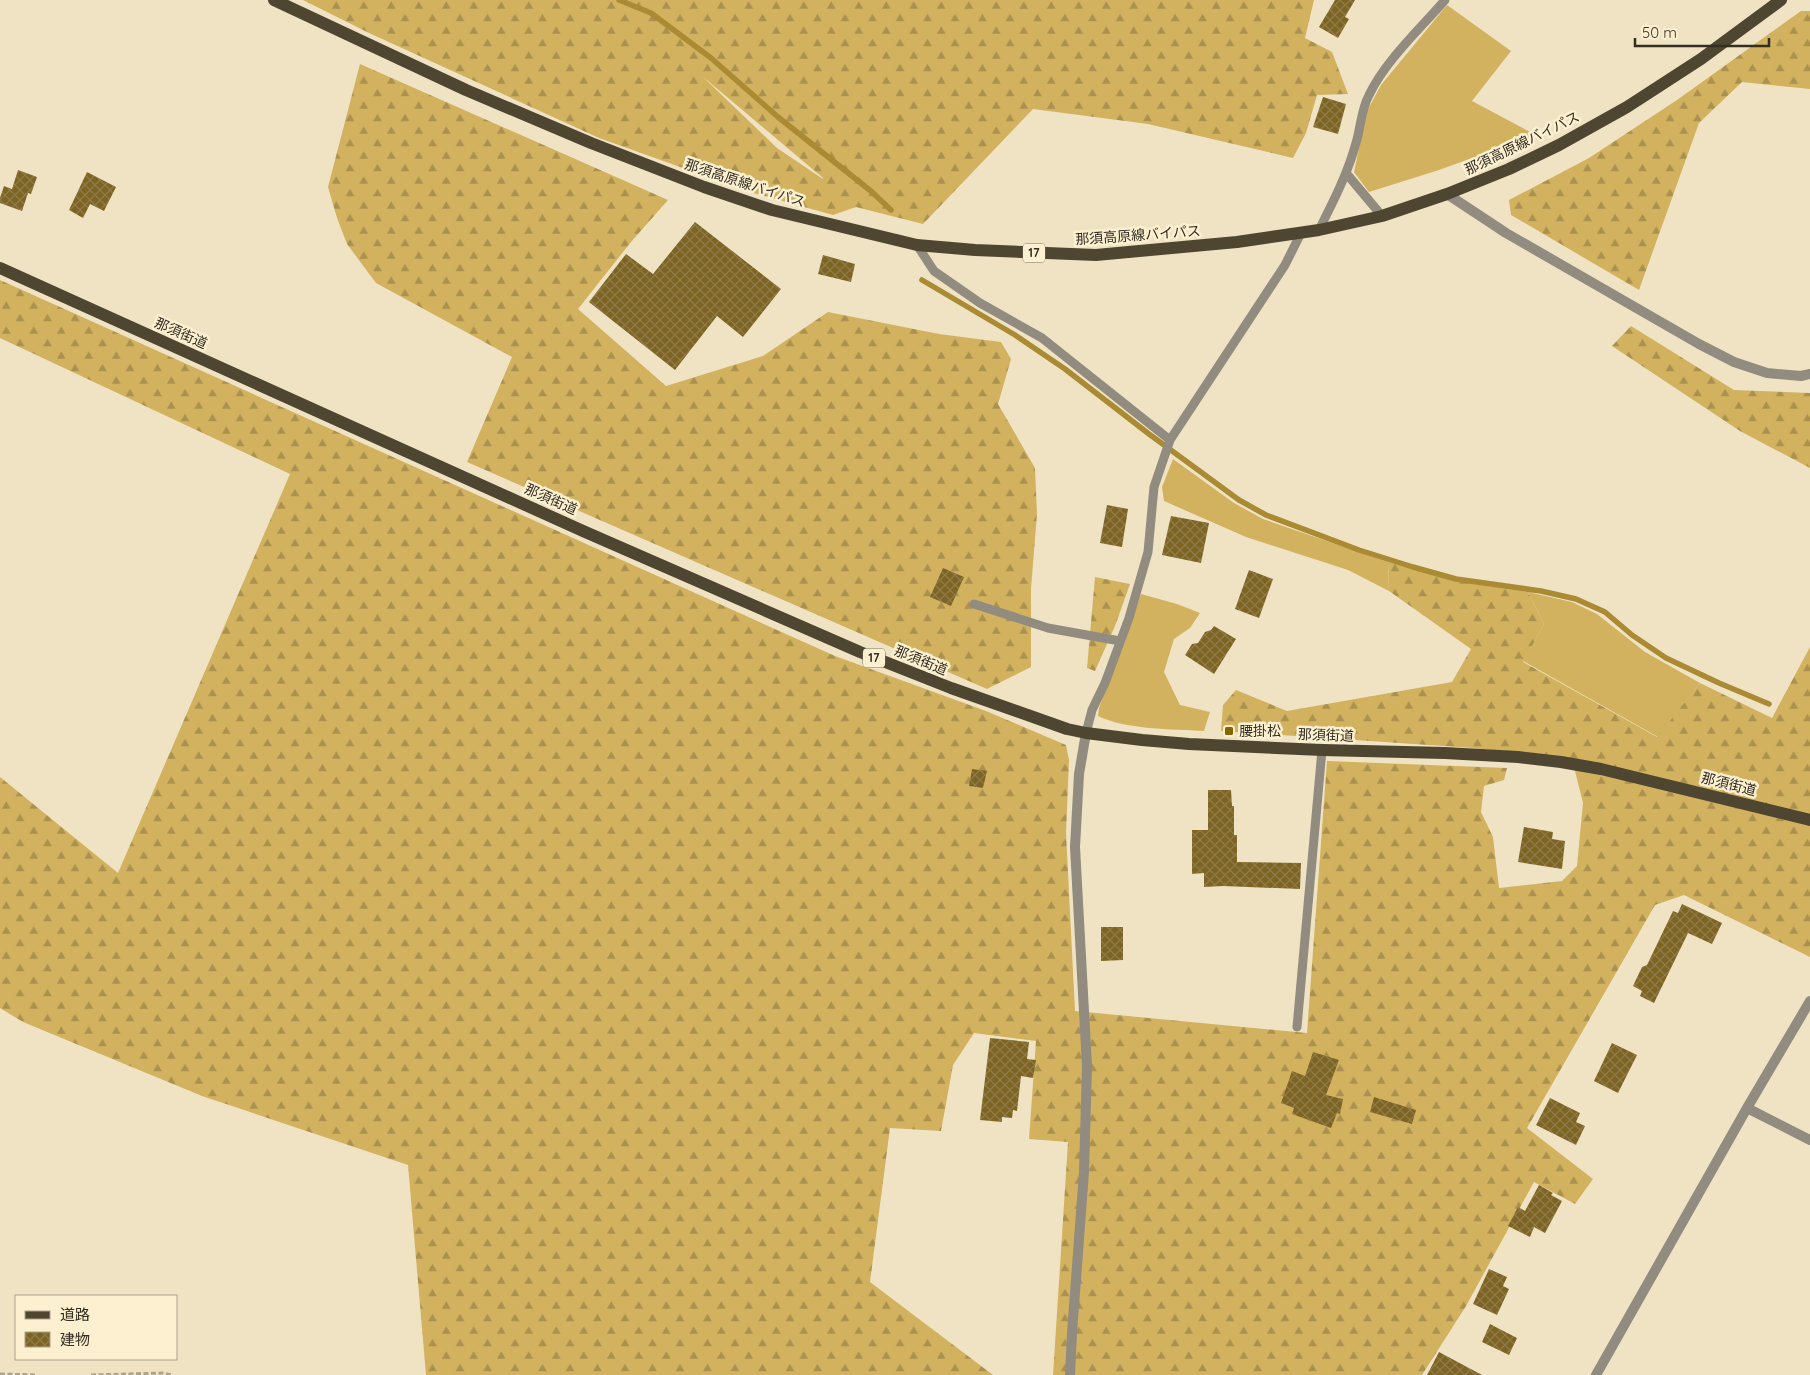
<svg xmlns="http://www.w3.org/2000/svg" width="1810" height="1375" viewBox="0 0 1810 1375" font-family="Quicksand,'Noto Sans JP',sans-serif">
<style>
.grass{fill:#d2b25f}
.forest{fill:url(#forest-firs);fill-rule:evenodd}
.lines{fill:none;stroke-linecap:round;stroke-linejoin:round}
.stream{stroke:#aa8a32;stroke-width:5.5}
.building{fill:url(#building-cross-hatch)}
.path{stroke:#ada48b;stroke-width:3;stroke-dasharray:5 2.5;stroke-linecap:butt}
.lane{stroke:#918c7f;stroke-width:9}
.street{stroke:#918c7f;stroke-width:10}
.primary{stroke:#4e4630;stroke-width:12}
.poi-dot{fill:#846500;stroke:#fcf0d1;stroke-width:2}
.labels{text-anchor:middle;stroke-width:5;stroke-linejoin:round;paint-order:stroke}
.shield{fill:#fcf0d1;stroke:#6f6856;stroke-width:1}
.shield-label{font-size:12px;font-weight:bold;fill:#332e22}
.street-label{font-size:14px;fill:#332e22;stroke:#fcf0d1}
.poi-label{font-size:14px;fill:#332e22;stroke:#fcf0d1;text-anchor:start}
</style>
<defs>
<pattern id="forest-firs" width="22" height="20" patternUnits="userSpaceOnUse" patternTransform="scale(1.25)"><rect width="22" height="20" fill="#d2b25f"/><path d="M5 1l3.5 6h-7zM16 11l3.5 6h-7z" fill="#ab914e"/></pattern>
<pattern id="building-cross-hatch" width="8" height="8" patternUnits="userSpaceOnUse" patternTransform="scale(1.25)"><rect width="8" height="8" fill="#7d6422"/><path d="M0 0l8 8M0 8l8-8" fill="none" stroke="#8e7b49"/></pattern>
</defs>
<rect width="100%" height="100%" fill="#efe3c4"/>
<!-- grass -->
<path class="grass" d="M1447,5L1511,51L1472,101L1536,135L1439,170L1369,192L1354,172L1367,111L1381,85Z
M1173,459L1234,503L1263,519L1388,562L1389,591L1348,570L1246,537L1164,501L1162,487Z
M1528,592L1572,602L1597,614L1645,652L1700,683L1658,737L1523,661L1544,624Z
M1141,594L1177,604L1200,613L1190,628L1174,639L1164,672L1180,705L1210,712L1204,731C1172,729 1127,730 1098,716L1099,708Z"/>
<!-- forest -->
<path class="forest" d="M303,0H1314L1305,38L1332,52L1348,94L1317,95L1306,133L1293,158L1148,124L1033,109L923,224L856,207L833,215L750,192L599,138L369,33ZM702,76L823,178V179L777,148Z
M1801,11H1810V89L1742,82L1699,123L1639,290L1511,215L1509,200L1589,158L1677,100Z
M360,64L668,200L631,242L578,309L666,386L763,356L828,312L939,334L1001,342L1011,359L998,404L1035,468L1037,514L1031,589V667L987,689L467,462L512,357L376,283L347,244L337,218L328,187Z
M0,280L835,656L986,711L1066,745L1069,760L1066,833L1075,1011L1307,1033L1327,761L1507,768L1504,780L1484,786L1481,812L1493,837L1499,888L1562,881L1577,866L1583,803L1575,771L1565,758L1473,748L1221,731L1223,705L1236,690L1287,711L1452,682L1471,649L1389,591L1388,562L1456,581L1528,592L1544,624L1523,662L1657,737L1700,683L1772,718L1810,647V957L1684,895L1655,905L1527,1128L1593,1179L1575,1204L1534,1182L1466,1306L1422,1375H1053L1068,1142L1029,1139L1036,1041L974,1033L953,1065L941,1131L890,1128L870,1282L993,1375H426L408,1165L202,1096L23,1022L0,1008V777L118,873L290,474L0,338Z
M1631,326L1734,390L1810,393V468L1740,431L1612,346Z
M1095,577L1130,584L1115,626L1095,671L1087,668Z"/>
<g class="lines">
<!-- stream -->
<path class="stream" d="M619,0L651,13L711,58L778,117L872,192L891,210
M922,280L1015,335L1065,369L1149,434L1239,500L1266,515L1359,550L1413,567L1456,579L1541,591L1576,599L1605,612L1632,635L1666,658L1719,683L1769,704"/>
</g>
<!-- building -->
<path class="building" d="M1335,0H1355L1345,17L1349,19L1338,38L1319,27Z
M1323,97L1346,104L1338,134L1313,127Z
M18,170L37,177L31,194L28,193L22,211L0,203V198L4,186L12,189Z
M87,172L116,187L104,211L90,204L83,218L69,210Z
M695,222L781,289L743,337L717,316L675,370L589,302L626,254L653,274Z
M823,255L855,264L851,282L818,274Z
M1107,505L1128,509L1122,547L1100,543Z
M1171,516L1209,523L1201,563L1162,555Z
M943,568L964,577L951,606L930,597Z
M1249,570L1273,579L1259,618L1235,609Z
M1214,626L1236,639L1214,674L1185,655L1192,644L1198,643L1205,632L1211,630Z
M972,769L987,771L983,788L969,786Z
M1208,790H1231L1232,806H1234V835H1237V862L1301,863L1300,889L1223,886L1204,887V873L1192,874V830H1208Z
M1524,827L1553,832L1552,839L1565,841L1562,869L1518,862Z
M1682,904L1722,923L1712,944L1688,933L1654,1003L1640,996L1642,991L1633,986L1642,967L1647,965L1673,911L1678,913Z
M1101,927H1123V960L1101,961Z
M990,1038L1029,1042L1027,1059L1036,1060L1033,1078L1021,1076L1017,1111L1013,1110L1012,1118L1002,1117V1122L980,1120Z
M1612,1043L1637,1055L1618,1093L1594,1081Z
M1313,1052L1339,1060L1326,1095L1343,1099L1340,1114L1337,1113L1331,1128L1292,1114L1294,1108L1281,1103L1292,1071L1305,1076Z
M1374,1097L1416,1110L1412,1124L1370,1112Z
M1550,1098L1580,1113L1576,1122L1585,1126L1576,1145L1536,1125Z
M1539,1185L1553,1193L1551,1195L1562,1201L1545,1233L1534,1227L1530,1237L1508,1226L1518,1207L1525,1211Z
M1489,1269L1507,1277L1503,1286L1509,1289L1497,1315L1473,1304Z
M1490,1324L1517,1338L1509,1355L1482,1342Z
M1439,1352L1482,1375H1427Z"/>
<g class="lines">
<!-- path -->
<path class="path" d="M0,1374L37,1375
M91,1375L163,1373L172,1375"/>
<!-- lane -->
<path class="lane" d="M1346,173L1382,216
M1319,230C1333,202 1348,173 1356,143C1361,126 1361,110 1369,95C1386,60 1420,29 1445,0
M917,245L934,271L980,303L1042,338L1170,440
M974,604L1048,628L1120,641
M1086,733L1092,710L1105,683L1129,618L1148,552L1154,487L1170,440L1285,265L1301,233
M1297,1027L1322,750"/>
<!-- street -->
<path class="street" d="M1447,194L1506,233L1699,344L1734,362L1767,373L1801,376L1810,374
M1747,1108L1810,1140
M1070,1375L1072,1333L1084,1172L1087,1066L1075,847L1079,774L1086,733
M1596,1375L1747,1108L1810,1001"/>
<!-- primary -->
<path class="primary" d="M274,0L466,90L591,143L704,187L772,210L917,245L975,250L1096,255L1237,242L1319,230L1382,216L1447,194L1509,169L1559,145L1627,107L1701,59L1781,0
M0,268L583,531L860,652L951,688L1067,729L1086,733L1142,740L1189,744L1322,750L1445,753L1518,757L1561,762L1601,769L1810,820"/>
</g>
<!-- markers -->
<rect class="poi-dot" x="1224" y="726" width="10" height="10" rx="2.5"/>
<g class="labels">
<!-- shield labels -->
<g class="shield">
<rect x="1023" y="243.5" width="22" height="19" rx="4"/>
<rect x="863" y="648.5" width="22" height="19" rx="4"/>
</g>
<g class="shield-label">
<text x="1034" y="257">17</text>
<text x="874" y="662">17</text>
</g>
<!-- street labels -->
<g class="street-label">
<text transform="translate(1522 143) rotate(-26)" y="5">那須高原線バイパス</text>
<text transform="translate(745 183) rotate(18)" y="5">那須高原線バイパス</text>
<text transform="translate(1138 235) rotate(-4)" y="5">那須高原線バイパス</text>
<text transform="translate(181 333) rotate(24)" y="5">那須街道</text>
<text transform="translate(551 499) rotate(24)" y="5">那須街道</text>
<text transform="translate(921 660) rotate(22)" y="5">那須街道</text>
<text transform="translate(1326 735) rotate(2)" y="5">那須街道</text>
<text transform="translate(1729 784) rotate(14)" y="5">那須街道</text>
</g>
<!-- poi labels -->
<g class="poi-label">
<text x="1239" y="736">腰掛松</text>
</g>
</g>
<!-- legend -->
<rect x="15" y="1295" width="162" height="65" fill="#fcf0d1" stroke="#aca28b"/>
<rect x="25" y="1311" width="25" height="8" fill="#4e4630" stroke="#aca28b"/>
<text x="60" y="1320" font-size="15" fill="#332e22">道路</text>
<rect x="25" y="1332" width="25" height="15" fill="url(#building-cross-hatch)" stroke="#aca28b"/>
<text x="60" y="1345" font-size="15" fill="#332e22">建物</text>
<!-- scale -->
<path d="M1635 38v8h134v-8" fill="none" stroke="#332e22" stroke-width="2.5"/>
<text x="1642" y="38" font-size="15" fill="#332e22" stroke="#fcf0d1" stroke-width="4" paint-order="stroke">50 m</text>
</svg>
